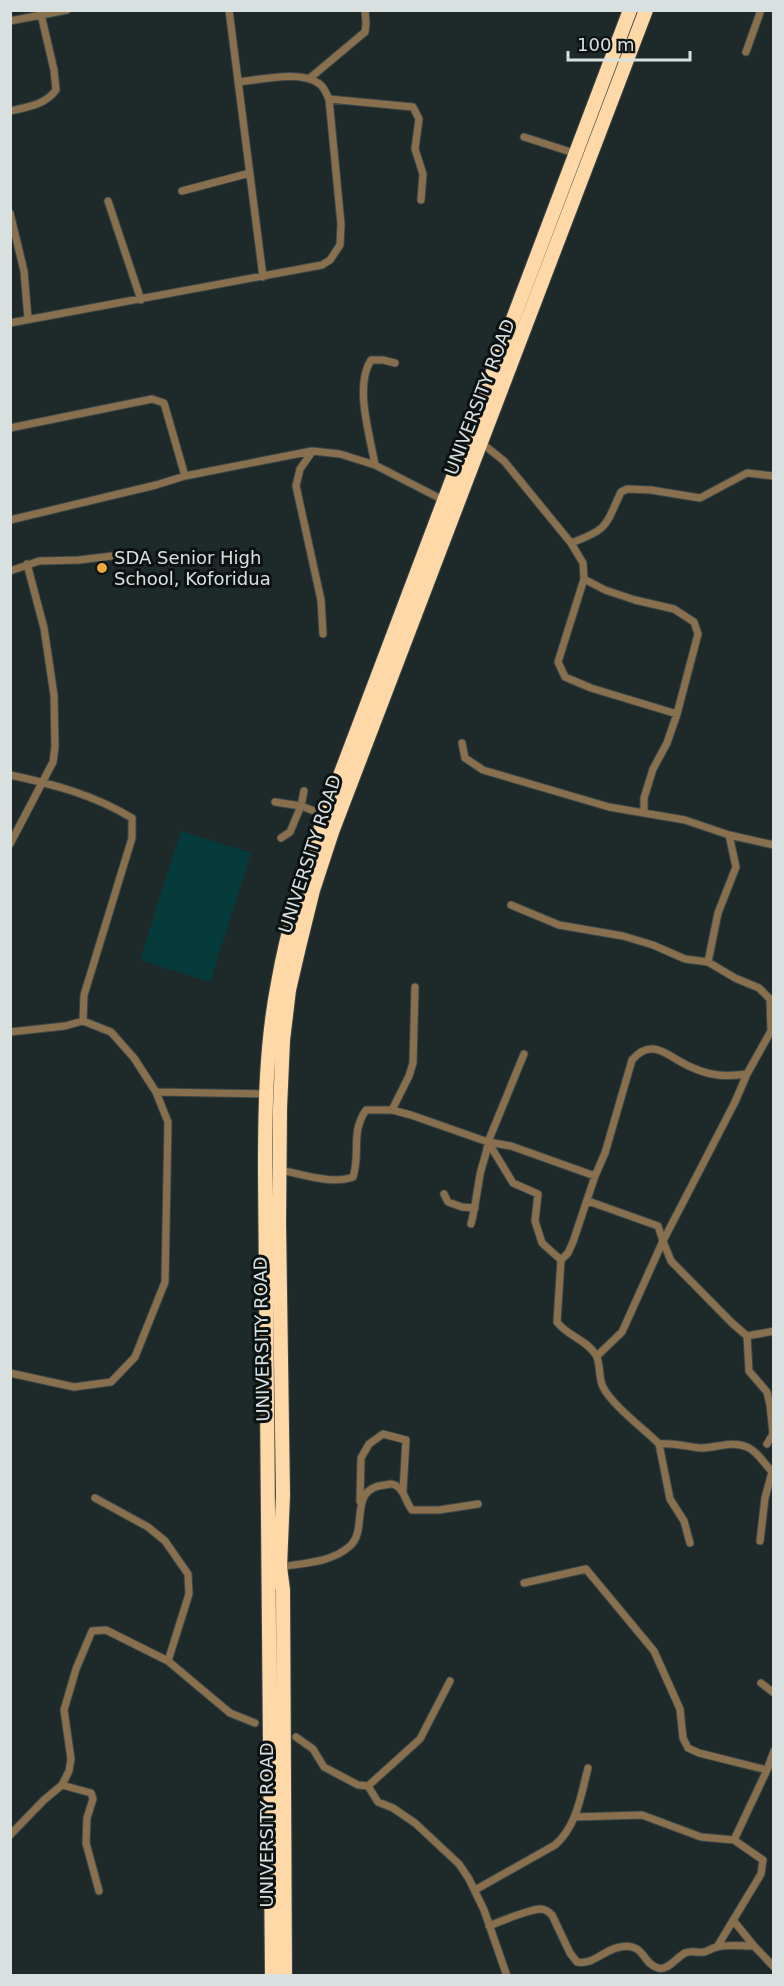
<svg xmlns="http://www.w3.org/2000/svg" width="784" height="1986" viewBox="0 0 784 1986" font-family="'DejaVu Sans',sans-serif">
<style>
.green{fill:#063b3b}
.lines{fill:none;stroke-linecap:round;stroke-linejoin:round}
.street-casing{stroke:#3c4747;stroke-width:9}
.highway-casing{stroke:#3c4747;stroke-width:16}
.street{stroke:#886f4e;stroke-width:7}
.highway{stroke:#fed8a7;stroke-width:14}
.poi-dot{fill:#eda83c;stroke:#0c1211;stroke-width:2}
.labels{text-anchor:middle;stroke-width:6;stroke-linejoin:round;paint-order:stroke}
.street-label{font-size:18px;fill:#d8e1e0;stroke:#0c1211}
.poi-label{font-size:18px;fill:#d8e1e0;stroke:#0c1211;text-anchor:start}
</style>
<rect width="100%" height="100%" fill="#1e2a2a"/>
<!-- green -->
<path class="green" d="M181,831L251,853L210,982L140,960Z"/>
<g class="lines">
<!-- street casing -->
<g class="street-casing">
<path id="street" d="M229,10L263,277
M10,21L67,10
M746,52L761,10
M310,78L365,32L366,24L365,10
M329,99L413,107L419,119L415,149L423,174L421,200
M10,111C27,107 45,105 56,90L54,70L40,10
M524,137L577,154
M182,191L250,173
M108,201L141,300
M10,213L24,271L28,319
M10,323L322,265L330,260L340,245L341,224L329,99C326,93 324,86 318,83C301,70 259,80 238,82
M10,428L152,399L164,403L185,476
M479,441L504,461L571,543L583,563L584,579L605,590L635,600L674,609L694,622L698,634L677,714L667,743L653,769L644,798V813L685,820L729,835L774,845
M312,452L300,469L296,486L321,600L323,634
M375,465C370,435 354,386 371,360H383L395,363
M10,520L156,485L185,476L312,451L340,454L375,465L445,501
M571,543C609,529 605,526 621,492L627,489L651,490L700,498L747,473L774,476
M10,571L39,561L79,560L129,554
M584,579L558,662L565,677L591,688L677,714
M462,743L465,758L483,770L609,807L644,813
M10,775C53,784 94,795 132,818V838L84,995L83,1021L65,1026L10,1032
M275,802L301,806L304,791
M281,838L290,832L301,806L325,815
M10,844L53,762L55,747L54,695L44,628L27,564
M511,905L559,925L623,936L653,945L685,959L708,962L735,978L759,988L770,999L771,1031L747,1074L735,1102L663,1241L671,1261L732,1323L747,1336L749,1371L767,1392L770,1405L773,1434L767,1444
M708,962L718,913L736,867L729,835
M156,1092L267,1094
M392,1110L409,1076L413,1063L415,987
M488,1142L513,1183L538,1194L535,1221L542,1243L561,1260L557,1322C567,1336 586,1339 596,1355C601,1364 598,1377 603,1387C612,1405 644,1429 659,1444C673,1442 687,1447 701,1448C717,1448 731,1440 747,1447C759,1452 764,1465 774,1473
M280,1170C302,1174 332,1185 353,1177C361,1153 350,1133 366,1110H392L411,1115L488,1142L511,1146L595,1176L605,1153L632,1060C653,1035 670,1059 691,1067C710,1076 726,1077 747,1074
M444,1194L448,1202L462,1207L475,1208
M588,1201L658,1226L663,1241L622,1332L597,1356
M471,1224C475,1208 477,1192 480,1175C482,1164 487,1154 488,1142L524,1054
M561,1260L568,1253L573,1242L595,1176
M747,1336L774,1331
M10,1373L74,1387L111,1382L135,1357L165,1282L168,1122L156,1092L134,1058L111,1032L83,1021
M659,1444L670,1499L684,1521L690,1543
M95,1498L148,1527L165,1541L188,1574L189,1594L168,1661
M360,1501L361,1458L369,1444L383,1434L406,1440L403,1491
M760,1541L765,1498L772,1472
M280,1567C303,1563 331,1563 350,1546C369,1529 347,1488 385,1485C390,1484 394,1483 398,1487C405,1492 406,1503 412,1510H439L478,1504
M524,1583L586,1569L654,1651L680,1709L683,1738L688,1748L699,1753L767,1770
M450,1681L420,1739L368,1786L378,1802L393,1808L415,1823L459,1864L469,1879L484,1910L507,1976
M761,1683L774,1693
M296,1737L313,1749L324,1767L358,1785L368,1786
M62,1785L91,1793L93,1799L87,1818L86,1843L99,1891
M574,1817L642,1815L701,1837L734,1840L763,1860L761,1874L717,1947
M10,1835L44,1800L62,1785L69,1771L71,1759L64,1710L76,1669L92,1631L106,1630L168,1661L230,1713L255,1723
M734,1840L767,1770L774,1751
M475,1890L555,1845C577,1826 581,1795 588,1768
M733,1920L754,1946
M489,1926C501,1921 528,1910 540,1909C545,1909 549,1912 552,1915L570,1953L577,1962C594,1965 603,1950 620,1947C645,1942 642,1964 658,1968C668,1971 677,1957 685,1953C691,1950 698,1953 704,1952C708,1951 712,1948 717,1947C728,1944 742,1946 754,1946L774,1967"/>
</g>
<!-- highway casing -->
<g class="highway-casing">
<path id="highway" d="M272,1976L265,1171C265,1109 266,1044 278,983C288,925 306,870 325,815L630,10
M285,1976L283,1590L280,1567L283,1495L279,1223L280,1108L283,1040L289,990L299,947L313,890L332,832L646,10"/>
</g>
<!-- street -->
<use href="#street" class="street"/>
<!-- highway -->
<use href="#highway" class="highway"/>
</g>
<!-- markers -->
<circle class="poi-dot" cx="102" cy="568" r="6"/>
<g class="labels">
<!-- street labels -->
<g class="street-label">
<text transform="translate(480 397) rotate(-69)" y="6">UNIVERSITY ROAD</text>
<text transform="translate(310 854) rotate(-72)" y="6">UNIVERSITY ROAD</text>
<text transform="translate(262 1339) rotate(-91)" y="6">UNIVERSITY ROAD</text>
<text transform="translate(267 1825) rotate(-90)" y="6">UNIVERSITY ROAD</text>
</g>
<!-- poi labels -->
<g class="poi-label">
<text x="114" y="564">SDA Senior High<tspan x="114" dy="21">School, Koforidua</tspan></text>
</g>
</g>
<!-- border -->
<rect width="784" height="1986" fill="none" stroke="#d8e1e0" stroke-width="24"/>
<!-- scale -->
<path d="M568 51v9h122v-9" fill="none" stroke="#d8e1e0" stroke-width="3"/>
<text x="577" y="51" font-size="18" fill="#d8e1e0" stroke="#0c1211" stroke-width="4.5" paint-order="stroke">100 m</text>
</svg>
